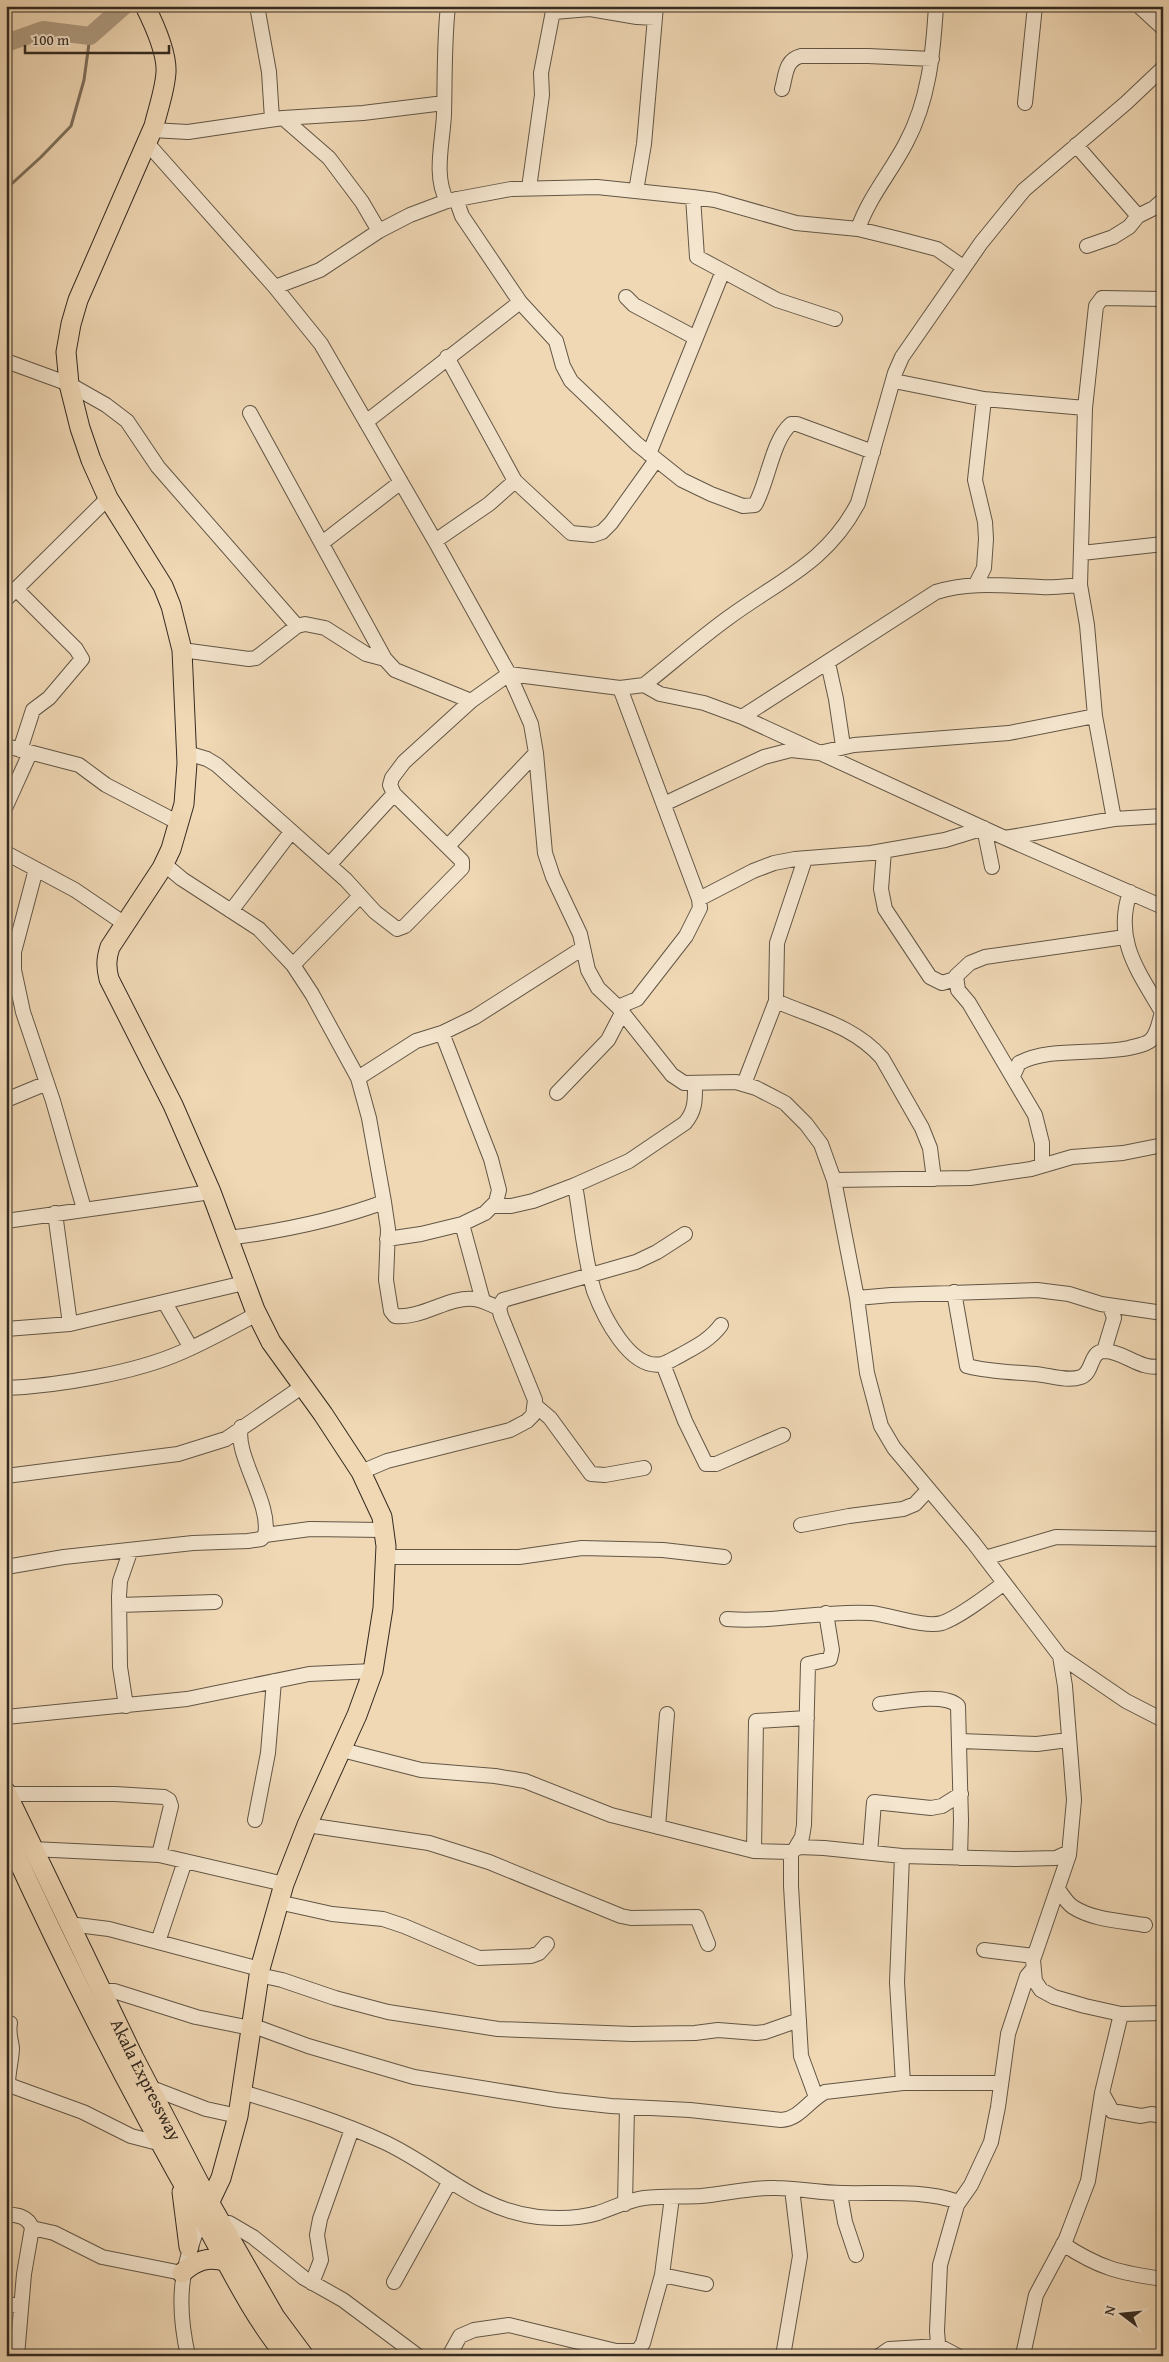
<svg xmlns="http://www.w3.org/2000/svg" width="1169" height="2362" viewBox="0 0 1169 2362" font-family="'Gentium Book Plus',serif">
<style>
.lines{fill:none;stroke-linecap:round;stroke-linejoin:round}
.stream{stroke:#7e6f5c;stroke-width:3}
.river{stroke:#b09d83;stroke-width:18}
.minor-casing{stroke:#625646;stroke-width:16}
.major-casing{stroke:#332a21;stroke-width:21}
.minor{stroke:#f5e6cf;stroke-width:14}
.major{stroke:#f0d8b5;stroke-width:19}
.labels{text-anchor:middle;stroke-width:5;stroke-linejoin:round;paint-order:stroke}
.street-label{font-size:18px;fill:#332a21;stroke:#f5e6cf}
</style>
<rect width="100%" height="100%" fill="#f0d8b5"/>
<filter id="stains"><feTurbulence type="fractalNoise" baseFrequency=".004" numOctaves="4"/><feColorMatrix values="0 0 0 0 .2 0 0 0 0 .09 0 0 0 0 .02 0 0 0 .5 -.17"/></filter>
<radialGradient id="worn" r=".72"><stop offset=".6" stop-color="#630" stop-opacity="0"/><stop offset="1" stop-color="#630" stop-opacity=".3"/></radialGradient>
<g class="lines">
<!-- stream -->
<path class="stream" d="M6,189L41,157L71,126L84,80L90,36"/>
<!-- river -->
<path class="river" d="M6,43L43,30L90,36L124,6"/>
<!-- minor casing -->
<g class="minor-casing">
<path id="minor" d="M257,6L269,72L272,119
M448,6C444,42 445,78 444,114C443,141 433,176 447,201L511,189L555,188L597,187L693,197L715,200L796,223L858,229L899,239L937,249L963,267
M1139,6L1163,28
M554,12L590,9L637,17L655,18
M782,89C786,75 785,60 801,56H868L932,59
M1025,103L1035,6
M283,118L329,158L362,202L379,231
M152,130L188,132L283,118L363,113L444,103
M147,143L275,287L321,344L435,541L509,674L531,724L536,753L545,853L553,877L580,934L588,970L598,988L618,1007L672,1075L684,1083L736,1082L756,1088L785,1103L806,1124L821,1144L834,1180L857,1298L867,1373L881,1426L894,1448L973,1542L1060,1656L1126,1701L1163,1720
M1076,145L1138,216
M529,188L542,95L541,73L554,6
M636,191L644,144L656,6
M456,199L462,216L520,302L556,341L563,366L571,381L637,444L682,480L711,494L743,506L755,505C768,483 772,440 791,424H797L873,452
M858,229C869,197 891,172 906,143C929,100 933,54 936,6
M1087,246L1113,237L1129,227L1138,216L1154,208L1163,200
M723,271L777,300L835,319
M275,287L320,270L379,231L410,215L447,201
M626,297L634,305L696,338
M447,357L515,481L571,533L593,535L602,532L611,523L656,460
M6,361L69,384L106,405L127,421L158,467L297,626
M894,381L984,399L1085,408
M250,413L385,659L395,670L471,701
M366,422L520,302
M649,454L723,271L697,257L693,197
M435,541L489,504L515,481
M322,543L401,482
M1082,553L1163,544
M976,584L984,568L986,539L985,522L975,480L984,399
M17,590L76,649L82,659L49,698L33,710L20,750
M6,599L108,498
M182,650L249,659L256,658L297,626L305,624L325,628L366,654L385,659
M828,663L836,699L843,746
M644,685C672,663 699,639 728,618C778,581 827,563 858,503L895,373L902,357L981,243L1024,190L1126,103L1163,68
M620,688L699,899
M742,717L936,592C971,581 1005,586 1041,587C1054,588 1067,586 1080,585
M6,746L79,765L106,785L179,823
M187,753L207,759L217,765L346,880L375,912L397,929L405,926L462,868V861L394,794L390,785L392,778L404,762L471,701L509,674L620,688L644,685L660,694L704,703L742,717L1005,838L1163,907
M664,804L764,757L791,750L819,753L854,745L1009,733L1095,716
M6,806L30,753
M1114,819L1095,716L1087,625L1080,585L1085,408L1096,306L1102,298L1163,299
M1005,838L1114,819L1163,816
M448,846L536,753
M884,851L881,889L885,909L930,977L942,983L955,979
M6,853L75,890L125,924
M164,864L182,879L259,929L293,965L312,994L358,1078L369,1118L384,1202L388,1229L386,1280L391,1311L395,1316C422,1319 449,1296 474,1299C483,1300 491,1305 499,1308
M329,865L394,794
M36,869L14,952V970L23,1012L53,1101L84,1209
M1130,892C1113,942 1140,973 1163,1014
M231,911L291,832
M293,965L360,896
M776,1001L777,943L805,859
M618,1007L637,999L686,936L700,908L699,899L753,871L774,863L795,859L871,853L945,840L984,828L992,867
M1013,1076L1019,1063C1049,1047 1095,1055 1129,1048C1136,1046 1146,1045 1151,1040C1158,1033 1159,1022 1162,1012
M358,1078L416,1041L442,1033L475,1017L583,948
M744,1084L776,1001C814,1018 853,1025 882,1058L922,1128L930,1148L934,1179
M557,1093L608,1040L622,1013
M6,1100L47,1083
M1042,1165V1143L1035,1115L969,1003L958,990L956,976L970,963L985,957L1125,937
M834,1180L970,1178L1031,1169L1072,1157L1123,1153L1163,1145
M575,1185C581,1219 584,1257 594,1291C603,1315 630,1371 662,1364C667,1363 673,1359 679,1356C695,1347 710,1340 721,1325
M494,1206H511L533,1201L575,1185L629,1161L685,1123C696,1110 695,1099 695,1083
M55,1213L70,1324
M6,1221L211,1192
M462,1224L483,1301
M228,1238C282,1231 333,1221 384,1202
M387,1239L421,1234L462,1224L485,1213L496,1202L499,1190L491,1159L442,1033
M954,1292L967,1366C990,1372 1012,1372 1035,1374C1049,1375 1067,1382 1081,1377C1094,1372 1089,1351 1105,1351C1126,1352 1140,1371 1163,1366
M857,1298L891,1295L1037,1290L1069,1294L1101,1304L1163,1313
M165,1303L191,1348
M6,1329L70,1324L244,1283
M1104,1351L1114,1318L1110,1306
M663,1364L685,1421L706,1464H716L783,1435
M6,1388C57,1386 135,1373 182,1352C208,1341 232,1327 257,1314
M536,1406L550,1418L591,1474L605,1475L644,1468
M241,1427C234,1455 272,1504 265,1535
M361,1472L387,1461L510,1430L527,1421L533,1415L535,1400L501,1316L499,1308L503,1300L636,1262L657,1252L685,1234
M6,1476L178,1454L226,1439L303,1386
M801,1525L849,1516L903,1509L915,1504L928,1490
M386,1557H519L582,1548L663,1550L724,1557
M985,1558L1056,1537L1163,1539
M6,1567L64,1557L193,1543L248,1541L261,1539L265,1535L310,1529L383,1530
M119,1605L215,1602
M727,1619C775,1623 823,1610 871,1613C891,1615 925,1628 942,1623C960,1617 988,1595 1003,1584
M1060,1656L1065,1686L1074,1800L1069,1855L1033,1960L1035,1981L1041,1990L1054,1997L1085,2006L1121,2014L1163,2013
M880,1704C899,1702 945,1692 958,1706L961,1820L960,1858
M126,1706L120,1667L119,1596L120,1581L130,1552
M6,1717L187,1699L309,1674L373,1671
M961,1741L1037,1744L1068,1740
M342,1750L421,1770L495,1776L525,1781L611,1815L754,1851L791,1852L799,1847L824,1848L902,1856L1015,1859L1056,1858L1069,1852
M7,1794H115L164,1797L169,1800L171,1806L159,1855
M255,1820L268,1753L274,1681
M307,1825L429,1843L489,1862L621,1916L631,1918L697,1917L708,1944
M658,1827L667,1714
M32,1849L159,1855L284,1884
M795,1849L802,1837L804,1825L808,1664L830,1659L832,1650L826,1613
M754,1851L756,1721L807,1718
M791,1852V1886L801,2056L816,2097
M870,1853L874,1802L931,1808L942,1806L961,1794
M902,1856L897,1982L903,2083
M1058,1889C1062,1895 1067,1903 1073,1907C1093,1920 1122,1921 1145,1925
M278,1902L332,1914L383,1919L404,1926L479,1958L531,1956L539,1953L547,1944
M69,1924L109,1929L260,1969
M158,1942L185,1861
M984,1950L1034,1956
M259,1975L282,1980L335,1998L388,2012L498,2029L632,2034L695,2033L718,2030L756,2033L765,2032L799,2020
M101,1991H114L196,2017L251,2028
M251,2025L308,2046L414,2077L556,2100L611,2106L690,2110L781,2120C800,2119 809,2100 825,2092L903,2083H1001
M6,2084L83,2112L131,2136L162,2144
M8,2084C8,2072 12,2058 12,2048C11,2039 8,2033 10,2023
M149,2087L206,2109L238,2116
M242,2092C289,2106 338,2121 384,2142C438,2167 476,2210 538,2217C558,2219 578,2219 598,2213C613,2208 628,2200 644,2198C663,2196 682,2197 701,2196C725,2194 751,2187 776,2188C798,2188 820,2193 843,2193C882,2194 921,2189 959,2202
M1102,2093L1112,2111L1141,2116L1151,2114L1163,2116
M840,2194L845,2222L856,2255
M625,2204L627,2107
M6,2214C17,2215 28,2216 32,2228L24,2274L17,2356
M229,2223L253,2237L304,2278L343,2300L418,2356
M32,2228L54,2233L102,2257L182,2273
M1063,2244C1099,2268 1120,2273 1163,2279
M662,2275L706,2284
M394,2282L450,2181
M312,2283L321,2260L317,2235L320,2219L352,2129
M6,2304L21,2306
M188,2356C176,2302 180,2268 202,2218
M449,2356L460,2336L474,2330L509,2325L616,2351H638L643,2343L662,2275L672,2197
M783,2356L800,2256L792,2189
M879,2356L889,2349L939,2346L958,2356
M939,2356L937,2331L940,2265L957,2205L971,2185L991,2142L998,2107L1008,2034L1027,1976L1033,1969
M1021,2356L1023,2355L1036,2295L1066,2239L1088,2181L1102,2093L1121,2014"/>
</g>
<!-- major casing -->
<g class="major-casing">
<g id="major">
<path d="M145,6C154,24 167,52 166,72C165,90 158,109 154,126L78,300L71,324L66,352L69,384L80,428L91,460L108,498L163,586L171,606L182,650L187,763L184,804L171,849L162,868L110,947C106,959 106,967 109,979L173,1105L211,1192L255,1310L271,1342L323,1414L361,1472L382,1517L386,1546L383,1608L373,1671L357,1715L307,1825L284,1884L260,1969L238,2116L221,2178L202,2218"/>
<path id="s1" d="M6,1792L134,2058L209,2202L275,2317L304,2356"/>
<path d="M6,1834C65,1964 131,2093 202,2217C228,2264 252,2315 286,2356"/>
<path d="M182,2192L189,2247"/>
<path d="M182,2273C196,2260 209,2256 227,2262"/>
</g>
</g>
<!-- minor -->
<use href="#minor" class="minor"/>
<!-- major -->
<use href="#major" class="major"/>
</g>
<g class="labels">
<!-- street labels -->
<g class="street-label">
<text dy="6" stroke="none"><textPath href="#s1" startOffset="320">Akala Expressway</textPath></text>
</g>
</g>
<!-- margin -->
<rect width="1169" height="2362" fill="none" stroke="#f0d8b5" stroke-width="25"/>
<rect x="8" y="8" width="1154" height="2347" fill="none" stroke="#332a21" stroke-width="2.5"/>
<rect x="12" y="12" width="1144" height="2337" fill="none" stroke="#332a21"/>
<!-- north arrow -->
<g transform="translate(1122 2314) rotate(286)" stroke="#f5e6cf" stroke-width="4" paint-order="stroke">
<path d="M0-4L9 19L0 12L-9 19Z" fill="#332a21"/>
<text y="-8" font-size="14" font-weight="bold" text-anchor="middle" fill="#332a21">N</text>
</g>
<!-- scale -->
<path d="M25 45v8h144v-8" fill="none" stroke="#332a21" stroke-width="2.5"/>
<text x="32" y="45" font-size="15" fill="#332a21" stroke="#f5e6cf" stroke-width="4" paint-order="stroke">100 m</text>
<rect width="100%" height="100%" filter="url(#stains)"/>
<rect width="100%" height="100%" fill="url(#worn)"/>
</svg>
